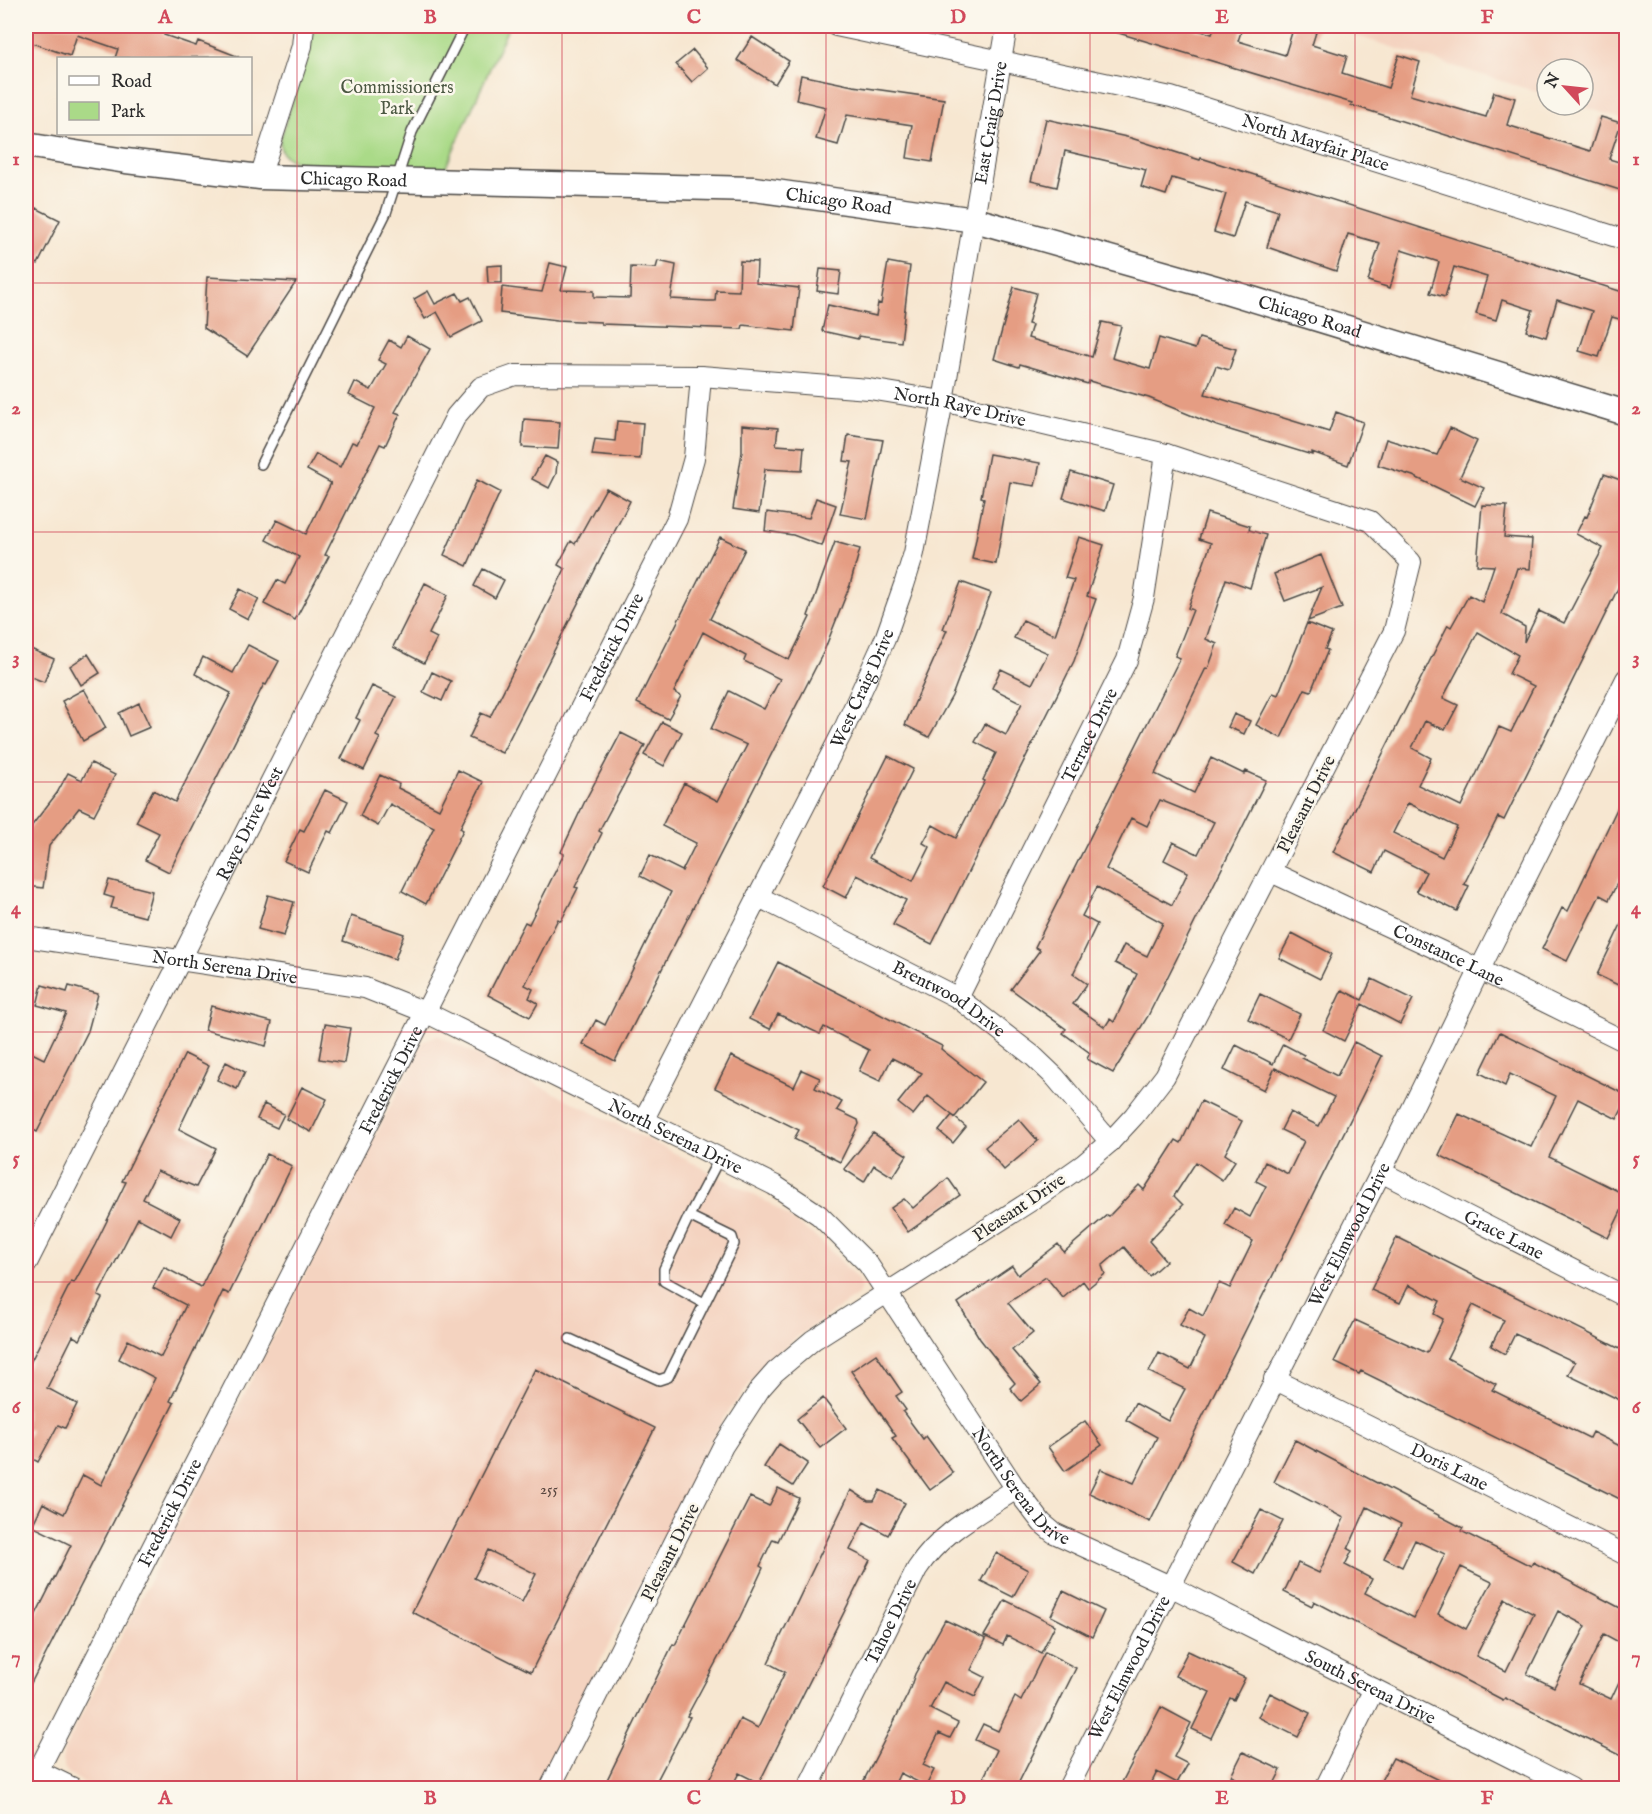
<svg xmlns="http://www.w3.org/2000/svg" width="1652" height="1814" viewBox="0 0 1652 1814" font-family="'IM FELL English',serif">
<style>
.built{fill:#f4d3c0}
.green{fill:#aada88;stroke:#6a825a;stroke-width:1.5}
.building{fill:#e59d83;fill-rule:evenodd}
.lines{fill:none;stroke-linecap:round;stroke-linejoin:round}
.service-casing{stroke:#4a4744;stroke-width:12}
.minor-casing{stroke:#4a4744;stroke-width:22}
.tertiary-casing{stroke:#4a4744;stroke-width:27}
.service{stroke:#fff;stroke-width:9}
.minor{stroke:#fff;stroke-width:20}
.tertiary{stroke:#fff;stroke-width:24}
.grid{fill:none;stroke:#d1495b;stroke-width:1.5;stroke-opacity:0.55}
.labels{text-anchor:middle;stroke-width:5;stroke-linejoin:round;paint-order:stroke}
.number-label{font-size:15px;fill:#5a4841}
.park-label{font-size:18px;fill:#4b5742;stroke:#fbf7ec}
.street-label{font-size:18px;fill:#2b2b2b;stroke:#fbf7ec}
.neatline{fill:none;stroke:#d1495b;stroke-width:2}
.grid-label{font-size:20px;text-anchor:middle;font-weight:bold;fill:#d1495b}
</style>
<rect width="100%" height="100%" fill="#fbf7ec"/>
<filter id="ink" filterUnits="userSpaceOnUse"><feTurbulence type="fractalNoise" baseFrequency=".0167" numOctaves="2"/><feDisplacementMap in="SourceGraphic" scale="12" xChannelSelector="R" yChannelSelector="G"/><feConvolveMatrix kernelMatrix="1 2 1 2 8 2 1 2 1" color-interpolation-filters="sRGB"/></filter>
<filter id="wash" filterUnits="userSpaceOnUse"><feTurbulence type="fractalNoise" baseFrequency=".008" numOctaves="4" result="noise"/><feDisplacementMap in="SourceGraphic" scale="24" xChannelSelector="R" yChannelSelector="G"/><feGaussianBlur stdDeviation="1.35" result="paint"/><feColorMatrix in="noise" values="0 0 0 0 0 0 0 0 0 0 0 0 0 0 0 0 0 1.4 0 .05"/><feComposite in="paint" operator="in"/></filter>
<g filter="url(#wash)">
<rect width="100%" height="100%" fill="#f7e7d1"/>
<!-- built -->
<path class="built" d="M1324,26H1626V120L1578,105H1583V69H1547V95Z
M437,1035L665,1148L769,1203L817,1238L838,1258L857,1279L861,1286L858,1295L798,1336L772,1358L757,1374L723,1419L536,1788H96L71,1776L65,1769L62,1761L64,1750L416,1055L423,1041Z"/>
<!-- green -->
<path class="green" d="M314,26H509L444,171L314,166C298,163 278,160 280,140L310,48Z"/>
<g id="blocks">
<!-- building -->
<path class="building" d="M26,26H132L145,30L146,26H156L166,29L164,35L196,46L198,41L239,57L115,58L118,49L77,35L70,56L26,41Z
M1105,26H1184L1212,34L1215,26H1243L1238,41L1285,55L1294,26H1318L1312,45L1347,56L1342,73L1388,88L1399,55L1420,62L1410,95L1486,117L1494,92L1515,98L1507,125L1590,151L1601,117L1621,123L1609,159L1626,164V192L1351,105L1352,103L1105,29Z
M752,37L789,61L775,84L737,60Z
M693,50L708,68L692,82L676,64Z
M801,75L853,86L944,99L932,162L907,158L912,125L847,115L838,145L816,139L826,107L796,100Z
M1046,119L1131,138L1200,160L1201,158L1626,293V321L1612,317L1599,357L1579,351L1592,311L1557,300L1546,337L1526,331L1533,310L1502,300L1496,320L1476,314L1487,277L1454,267L1445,297L1430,293L1439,262L1401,250L1390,288L1368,281L1380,243L1348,234L1336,271L1267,247L1278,211L1245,201L1233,238L1214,232L1226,194L1172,178L1166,195L1141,187L1146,170L1065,151L1057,187L1031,181Z
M36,208L60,220L38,264L26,258V228Z
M658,261L676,265L671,299L708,301H715L716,290L739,291L740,261L757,262L756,283L799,288L794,331L743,325L742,329L601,324V322L557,320L500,313L502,287L542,292L550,263L567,267L561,290L594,291V297L630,298L631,267L656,268Z
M888,262L910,266L901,342L858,336V339L822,331L828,305L876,316L878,303L881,304Z
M502,265V283H488L487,266Z
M820,269L841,271L838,294L817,291Z
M207,277L296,282L247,356L204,328Z
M1014,287L1036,293L1028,324L1032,325L1028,338L1092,357L1102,322L1121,326L1112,358L1150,369L1159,338L1195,349L1199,338L1236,349L1229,370L1216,366L1205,394L1329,432L1336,412L1363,422L1348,465L1312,452V455L1217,426L1149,398L1089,381L1088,384L1020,364L1019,367L994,359Z
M428,291L435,304L457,293L462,301L470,297L482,321L451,337L437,312L425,319L414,299Z
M407,336L430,349L395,412L400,414L385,446L380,444L325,555L329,556L295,620L264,604L277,580L285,584L299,557L266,540L277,520L306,534L331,483L307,470L316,454L340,467L352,442L357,444L375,408L349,395L355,382L371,390L386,364L378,360L389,340L401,347Z
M524,419L560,422L558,449L522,447Z
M617,421L643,423L640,459L592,455L595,439L615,441Z
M742,425L778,428L776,445L804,447L802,471L765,469L759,513L733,509L742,452Z
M1450,428L1477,441L1460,477L1484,488L1475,506L1413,476L1378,465L1386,439L1437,455Z
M848,435L883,440L867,519L840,514L852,462L844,461Z
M989,454L1040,463L1035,486L1010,482L996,564L972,559L984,498L981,497Z
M545,456L557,462L556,474L549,488L532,479Z
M1071,472L1113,485L1105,511L1063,498Z
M1604,474L1626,482V572L1504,820L1498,817L1464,884L1469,886L1457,911L1416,891L1426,872L1384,851L1374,872L1333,852L1448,625L1451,627L1469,595L1482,602L1494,566L1477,565L1482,505L1507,506L1504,537L1532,539L1530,569L1517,568L1502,614L1525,627L1524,642L1539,611L1564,623L1603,548L1576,534L1585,516L1587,517ZM1478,632L1518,655L1509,674L1534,686L1511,732L1499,727L1461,806L1418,785L1431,758L1412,748L1425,721L1445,730L1458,705L1443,698ZM1408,803L1457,827L1442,857L1393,833Z
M477,480L500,492L467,566L444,555Z
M606,488L630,501L502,753L469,738L481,713L490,717L565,569L558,565L571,541L575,544Z
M816,498L836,505L822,546L793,535L765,531L767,512L809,518Z
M1207,513L1250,526L1249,530L1266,535L1250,588L1226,579L1206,639L1217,644L1208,669L1206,668L1155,774L1194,793L1211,758L1244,774L1246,771L1266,780L1148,1016L1113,1073L1087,1059L1090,1053L1063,1033L1066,1029L1011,989L1040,950L1035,947L1180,658L1175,656L1193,610L1188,608L1211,543L1199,539ZM1160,800L1214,822L1198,854L1173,842L1164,860L1188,872L1172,905L1106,869L1131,818L1147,826ZM1097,887L1163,923L1147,956L1124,945L1115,963L1137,974L1114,1022L1110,1019L1105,1027L1073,1004L1087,984L1073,974L1097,924L1082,916Z
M720,537L745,549L710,619L789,660L810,617L808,616L835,542L860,549L850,585L824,651L615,1061L583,1044L596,1020L605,1025L671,892L640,876L650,855L682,871L696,843L662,826L674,802L684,783L718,801L747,745L711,729L729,691L764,709L780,679L744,661L746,656L703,632L674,692L681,696L668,719L637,703Z
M1079,537L1104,545L1087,596L1096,599L1074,661L932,944L893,925L906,900L857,875L846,898L823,886L888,756L913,769L869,858L913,881L930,847L923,843L933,825L956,838L985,781L983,780L996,753L975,742L985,724L1006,735L1022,703L992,688L1001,669L1032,684L1048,653L1014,638L1023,620L1055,635L1074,580L1065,578Z
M1321,555L1342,608L1308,621L1322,587L1285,601L1274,574Z
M483,569L504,580L495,598L474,586Z
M961,582L991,593L952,696L929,737L905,725L947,630L943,629Z
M425,583L448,595L429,634L437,638L424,663L393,647Z
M240,589L259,599L248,619L229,609Z
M1307,623L1332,633L1325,649L1328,650L1311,691L1305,689L1281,738L1256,725L1273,693L1278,695Z
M248,645L279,661L266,685L264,684L169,872L145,860L159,833L136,822L153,790L175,802L231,693L195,674L203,657L233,673Z
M26,647L54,659L44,682L26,675Z
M88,654L100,673L81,685L70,666Z
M432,672L451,681L442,701L423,692Z
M372,686L396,697L376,736L380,738L364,770L341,759L360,720L356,718Z
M84,689L106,728L83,741L62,701Z
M139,703L150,727L129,736L119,713Z
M1234,714L1250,721L1244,734L1228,727Z
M662,722L682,732L664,766L644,755Z
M621,733L645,745L599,831L602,833L575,887L578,888L561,921L558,919L525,985L533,989L529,998L538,1003L530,1017L488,995L525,922L529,924L564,854L561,852L586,799Z
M91,763L115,775L94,815L79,808L49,846L43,888L26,886V833L57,793L68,773L82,780Z
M458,770L483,782L460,828L463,830L426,904L402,891L434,827L390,804L378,826L360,816L380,775L399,784L398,788L439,809Z
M325,790L348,801L332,833L328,831L308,872L284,861L300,829L304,831Z
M1626,790V865L1609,900L1600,895L1567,961L1542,949L1562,908L1568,911Z
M109,880L152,891L145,917L111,908L114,898L104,895Z
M268,895L294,902L284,936L258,929Z
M1626,914V977L1622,987L1597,975Z
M351,916L404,934L395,959L343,941Z
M1292,933L1332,954L1320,979L1279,958Z
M778,962L942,1046L941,1049L983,1082L955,1117L952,1115L966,1127L953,1143L939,1131L952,1115L928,1096L913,1115L898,1103L922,1073L892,1058L880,1081L859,1071L869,1050L824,1027L820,1034L778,1014L770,1029L749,1019Z
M1372,979L1413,999L1400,1024L1362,1004L1344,1041L1323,1030L1342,990L1362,1000Z
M42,985L67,992L69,986L98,994L88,1031L37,1132L26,1126V1050L44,1059L66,1013L37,1005Z
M1260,994L1300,1014L1288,1039L1248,1019Z
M211,1006L272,1022L266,1046L205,1030Z
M325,1024L350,1028L344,1063L319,1059Z
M1500,1032L1626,1095V1101L1617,1119L1578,1099L1549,1157L1626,1195V1201L1608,1238L1439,1155L1459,1114L1531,1147L1556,1096L1510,1074L1505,1086L1480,1073Z
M1354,1042L1382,1056L1150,1522L1089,1493L1101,1469L1134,1483L1157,1437L1126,1420L1135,1403L1168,1421L1185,1389L1149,1372L1159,1353L1190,1369L1205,1338L1180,1325L1189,1308L1203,1316L1219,1283L1230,1288L1253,1241L1225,1225L1234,1208L1250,1217L1266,1186L1256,1181L1265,1162L1288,1174L1304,1141L1281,1130L1290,1112L1319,1126L1334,1097L1275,1068L1264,1090L1224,1070L1236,1045L1273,1064L1283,1044L1304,1055L1302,1058L1337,1076Z
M185,1054L209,1066L179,1129L216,1148L196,1187L157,1171L143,1199L180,1218L171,1236L138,1218L98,1296L102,1298L80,1340L73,1336L47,1388L77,1404L65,1428L58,1425L38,1462L26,1455V1442L31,1430L26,1428V1371L71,1282L74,1283L95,1245L126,1182L122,1181Z
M731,1056L794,1087L802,1070L820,1078L815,1088L842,1102L837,1110L858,1120L859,1124L840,1162L794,1139L799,1130L715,1088Z
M226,1062L245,1072L237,1089L217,1080Z
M302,1087L327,1099L311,1132L286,1119Z
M1201,1101L1242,1121L1225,1154L1235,1161L1222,1180L1196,1162L1174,1196L1183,1205L1149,1241L1166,1261L1149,1276L1124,1247L1102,1266L1105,1274L1088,1288L1083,1281L1063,1298L1046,1277L1008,1303L1033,1333L1012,1350L1041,1384L1021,1401L1010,1388L1015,1383L980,1339L958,1303L1012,1266L1018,1275L1058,1244L1064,1252L1107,1215L1109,1216L1139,1185L1144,1190L1176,1140L1181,1143Z
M264,1104L284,1114L277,1128L257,1119Z
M1019,1119L1038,1141L1004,1170L985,1147Z
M873,1133L907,1155L893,1177L874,1165L864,1182L844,1169Z
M267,1154L292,1166L229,1294L223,1291L170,1401L174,1403L26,1693V1634L71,1545L32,1526L43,1503L64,1514L83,1475L101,1485L155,1378L119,1359L128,1340L161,1357L186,1305L153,1288L164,1267L201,1287Z
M948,1178L960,1195L908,1232L891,1208L904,1199L913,1208Z
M1397,1237L1626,1352V1403L1568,1375L1575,1362L1515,1334L1505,1354L1491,1346L1504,1320L1473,1305L1447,1358L1496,1384L1492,1390L1589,1438L1592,1432L1626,1449V1502L1361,1371L1359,1374L1334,1362L1355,1320L1427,1353L1443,1319L1434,1314L1440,1301L1409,1285L1400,1303L1371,1290Z
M876,1354L902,1392L896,1396L906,1410L903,1412L923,1439L926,1436L953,1473L930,1490L892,1438L896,1436L851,1371Z
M535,1369L655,1428L531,1672L412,1612ZM488,1550L536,1574L522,1602L474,1578Z
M823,1398L846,1428L820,1448L797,1419Z
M1085,1421L1102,1445L1065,1471L1048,1447Z
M1295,1440L1463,1528L1461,1531L1531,1566L1533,1562L1626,1611V1646L1604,1634L1579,1684L1611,1699L1626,1667V1758L1505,1698L1503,1700L1314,1601L1312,1606L1284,1592L1298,1563L1319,1573L1344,1518L1274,1482ZM1367,1507L1401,1524L1384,1558L1402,1567L1415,1540L1445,1554L1414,1618L1365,1593L1372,1579L1345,1565L1352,1551L1348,1549ZM1461,1567L1492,1582L1466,1629L1438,1614ZM1505,1599L1534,1614L1506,1671L1476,1656ZM1558,1611L1586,1626L1554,1687L1527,1674Z
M779,1444L808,1463L793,1486L764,1467Z
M778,1488L799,1498L778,1541L773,1539L760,1566L763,1568L740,1617L687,1716L690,1717L653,1788H603L673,1644L675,1645L750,1497L769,1506Z
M851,1490L868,1501H874L880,1490L905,1503L888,1535L864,1522L850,1550L870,1560L759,1783L739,1773L731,1788H705L740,1719L758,1728L785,1672L768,1663Z
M1261,1510L1283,1521L1255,1574L1233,1562Z
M996,1553L1028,1570L1013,1597L981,1581Z
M1063,1591L1104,1611L1092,1637L1051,1616Z
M1005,1600L1055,1625L1041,1653L1007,1636L1003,1645L984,1636Z
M945,1620L986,1639L971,1670L985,1677L975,1697L944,1682L930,1709L958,1723L950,1738L939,1733L923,1765L934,1770L926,1786L900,1773L893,1788H860L908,1694L915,1674Z
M1188,1651L1245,1678L1234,1700L1230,1698L1211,1738L1192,1729L1210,1692L1175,1676Z
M1045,1652L1076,1668L1016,1788H1008L984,1777L997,1750L975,1740L983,1724L998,1731L1015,1697L1021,1701Z
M1270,1693L1310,1713L1298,1737L1258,1717Z
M1161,1707L1191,1723L1174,1757L1188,1764L1177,1783L1157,1772L1149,1788H1119Z
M1243,1752L1281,1770L1272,1788H1258L1231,1776Z
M1393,1758L1455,1788H1377Z"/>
</g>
</g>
<g filter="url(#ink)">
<use href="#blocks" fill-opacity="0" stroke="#4a4744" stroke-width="1.5"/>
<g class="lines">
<!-- service casing -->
<g class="service-casing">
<path id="service" d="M261,464L386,213L412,132L462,32V26
M689,1216L720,1157
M570,1339L659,1380L668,1377L734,1244L732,1237L689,1216L664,1269V1281L704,1303"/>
</g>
<!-- minor casing -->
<g class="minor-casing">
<g id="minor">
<path id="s1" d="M836,26L1171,97L1626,240"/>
<path d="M260,177L302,46L304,26"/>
<path id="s2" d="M1271,872L1458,959L1626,1042"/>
<path id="s3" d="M757,896L958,998L1033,1056L1055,1077L1110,1142"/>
<path id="s4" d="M26,937L365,988L425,1012L774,1185L819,1215L868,1264L1016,1489L1042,1523L1054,1533L1170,1586L1571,1788"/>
<path id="s5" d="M958,998L1127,660L1144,598L1166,454"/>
<path id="s6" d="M644,1119L843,731L885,639L904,585L914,553L943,401L1007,26"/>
<path id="s7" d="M1381,1172L1626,1297"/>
<path id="s8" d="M26,1265L456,416L481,387L515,375L701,376L869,389L943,401L1166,454L1370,521L1411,562L1394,631L1165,1076L1134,1116L1110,1142L1084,1164L1040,1195L813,1340L775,1372L760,1389L723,1446L550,1788"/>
<path id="s9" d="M1274,1379L1626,1555"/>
<path d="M26,1765L73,1788"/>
<path id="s10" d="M38,1771L677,519L694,458L701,376"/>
<path id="s11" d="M808,1788L917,1569C941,1532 979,1513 1016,1489"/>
<path id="s12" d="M1068,1788L1381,1172L1480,969L1626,679"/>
<path d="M1325,1788L1374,1689"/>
</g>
</g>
<!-- tertiary casing -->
<g class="tertiary-casing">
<g id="tertiary">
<path id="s13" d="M26,145L126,161L260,177L754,189L975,220L1216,288L1626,413"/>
</g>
</g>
<!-- service -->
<use href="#service" class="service"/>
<!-- minor -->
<use href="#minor" class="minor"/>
<!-- tertiary -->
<use href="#tertiary" class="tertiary"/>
</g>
</g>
<!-- grid -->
<path class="grid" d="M297,26V1788M562,26V1788M826,26V1788M1090,26V1788M1355,26V1788M26,283H1626M26,532H1626M26,782H1626M26,1032H1626M26,1282H1626M26,1531H1626"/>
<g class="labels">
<!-- number labels -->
<g class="number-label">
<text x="549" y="1494">255</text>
</g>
<!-- park labels -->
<g class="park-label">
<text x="397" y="93">Commissioners<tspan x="397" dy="21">Park</tspan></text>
</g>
<!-- street labels -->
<g class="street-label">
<text dy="6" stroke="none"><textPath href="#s6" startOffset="1065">East Craig Drive</textPath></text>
<text dy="6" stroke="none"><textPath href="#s1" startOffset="494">North Mayfair Place</textPath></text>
<text dy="6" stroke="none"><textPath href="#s13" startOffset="330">Chicago Road</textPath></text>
<text dy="6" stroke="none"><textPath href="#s13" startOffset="816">Chicago Road</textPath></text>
<text dy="6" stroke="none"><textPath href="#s13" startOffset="1302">Chicago Road</textPath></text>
<text dy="6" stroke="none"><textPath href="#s8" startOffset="1473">North Raye Drive</textPath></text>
<text dy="6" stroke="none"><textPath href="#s10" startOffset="1262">Frederick Drive</textPath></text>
<text dy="6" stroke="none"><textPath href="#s6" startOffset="483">West Craig Drive</textPath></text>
<text dy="6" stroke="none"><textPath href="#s5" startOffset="294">Terrace Drive</textPath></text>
<text transform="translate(1306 804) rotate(-63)" y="6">Pleasant Drive</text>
<text dy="6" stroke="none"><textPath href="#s8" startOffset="495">Raye Drive West</textPath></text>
<text dy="6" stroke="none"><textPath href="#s2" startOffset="196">Constance Lane</textPath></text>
<text dy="6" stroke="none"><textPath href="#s4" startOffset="201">North Serena Drive</textPath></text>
<text dy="6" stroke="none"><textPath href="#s3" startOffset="218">Brentwood Drive</textPath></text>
<text dy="6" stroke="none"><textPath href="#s10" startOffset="776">Frederick Drive</textPath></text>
<text dy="6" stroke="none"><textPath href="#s4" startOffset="687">North Serena Drive</textPath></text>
<text transform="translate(1019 1207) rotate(-34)" y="6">Pleasant Drive</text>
<text dy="6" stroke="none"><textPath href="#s12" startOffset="621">West Elmwood Drive</textPath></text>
<text dy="6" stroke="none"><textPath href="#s7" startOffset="138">Grace Lane</textPath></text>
<text dy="6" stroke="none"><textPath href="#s9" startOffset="196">Doris Lane</textPath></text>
<text dy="6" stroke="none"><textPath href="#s4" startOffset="1191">North Serena Drive</textPath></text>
<text dy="6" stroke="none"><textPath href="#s10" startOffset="290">Frederick Drive</textPath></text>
<text transform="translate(670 1552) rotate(-63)" y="6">Pleasant Drive</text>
<text dy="6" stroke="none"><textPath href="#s11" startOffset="186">Tahoe Drive</textPath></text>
<text dy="6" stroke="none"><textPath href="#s12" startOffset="135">West Elmwood Drive</textPath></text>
<text dy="6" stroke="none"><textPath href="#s4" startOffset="1600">South Serena Drive</textPath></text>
</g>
</g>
<!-- margin -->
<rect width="1652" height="1814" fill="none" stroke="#fbf7ec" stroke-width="66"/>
<!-- legend -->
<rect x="57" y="57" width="195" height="78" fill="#fbf7ec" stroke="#a8a59f" stroke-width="1.5"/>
<rect x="69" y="76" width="30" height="9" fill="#ffffff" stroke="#a8a59f" stroke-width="1.5"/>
<text x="111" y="87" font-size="18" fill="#2b2b2b">Road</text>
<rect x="69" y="102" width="30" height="18" fill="#aada88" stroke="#a8a59f" stroke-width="1.5"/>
<text x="111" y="117" font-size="18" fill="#2b2b2b">Park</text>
<!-- north arrow -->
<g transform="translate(1565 87) rotate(297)"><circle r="28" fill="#fbf7ec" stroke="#a8a59f" stroke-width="1.5"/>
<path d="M0-4.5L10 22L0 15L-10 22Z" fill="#d1495b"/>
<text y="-9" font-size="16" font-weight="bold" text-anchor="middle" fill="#2b2b2b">N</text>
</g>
<rect x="33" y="33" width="1586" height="1748" class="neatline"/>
<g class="grid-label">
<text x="165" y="23">A</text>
<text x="430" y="23">B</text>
<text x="694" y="23">C</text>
<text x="958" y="23">D</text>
<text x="1222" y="23">E</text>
<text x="1487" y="23">F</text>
<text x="16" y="165">1</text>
<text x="1636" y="165">1</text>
<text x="16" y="414">2</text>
<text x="1636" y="414">2</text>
<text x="16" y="664">3</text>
<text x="1636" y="664">3</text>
<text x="16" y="914">4</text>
<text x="1636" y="914">4</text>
<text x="16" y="1164">5</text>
<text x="1636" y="1164">5</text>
<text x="16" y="1413">6</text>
<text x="1636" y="1413">6</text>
<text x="16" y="1663">7</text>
<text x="1636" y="1663">7</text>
<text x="165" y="1804">A</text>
<text x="430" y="1804">B</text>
<text x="694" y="1804">C</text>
<text x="958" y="1804">D</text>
<text x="1222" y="1804">E</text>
<text x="1487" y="1804">F</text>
</g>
</svg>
